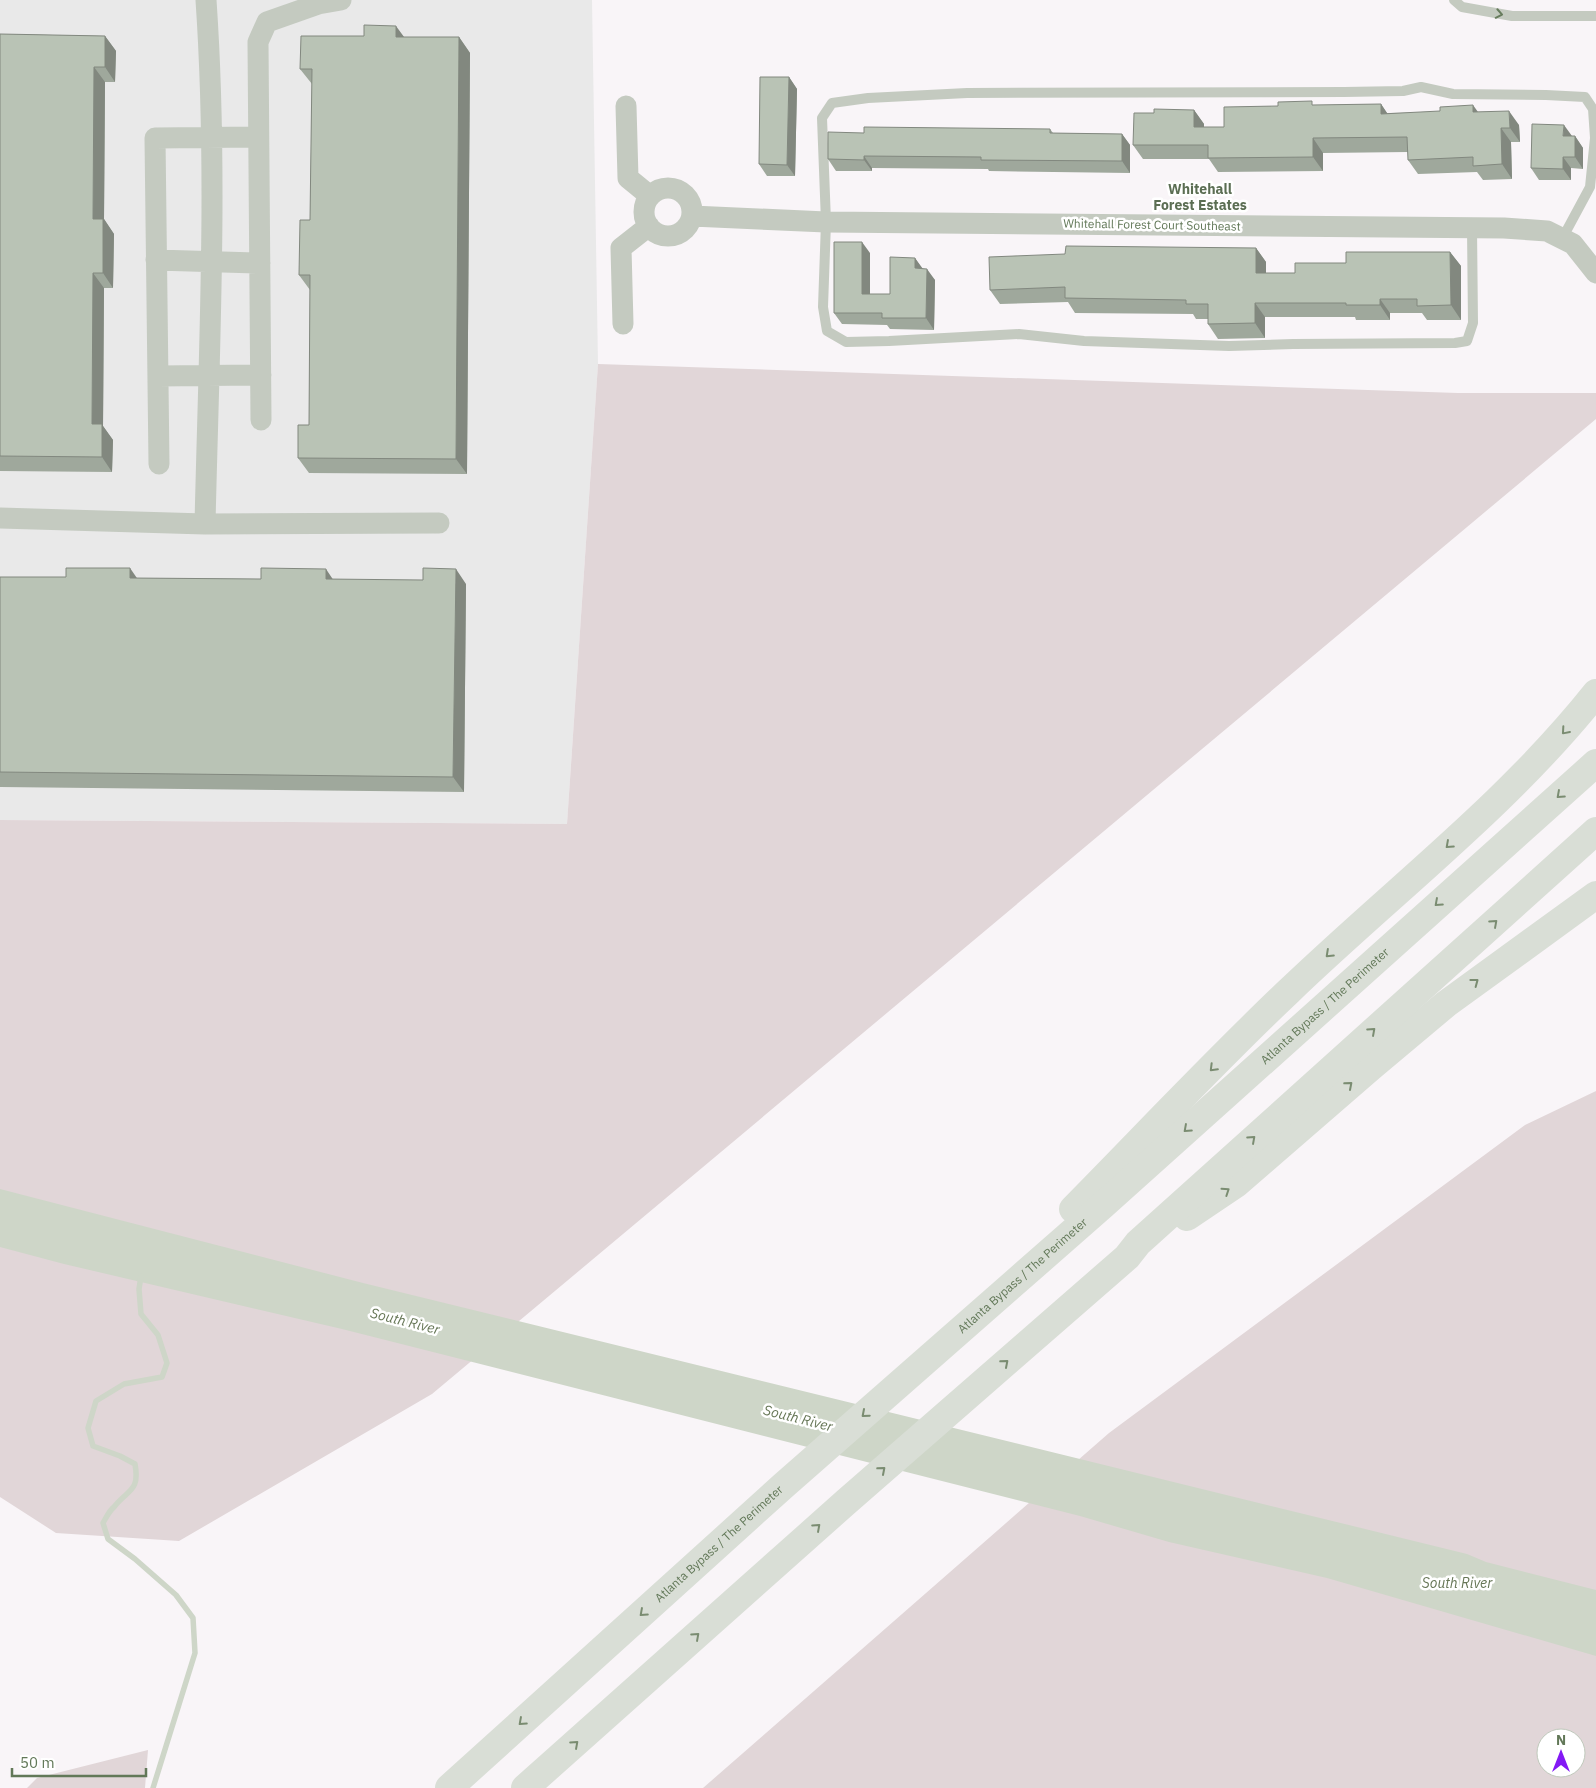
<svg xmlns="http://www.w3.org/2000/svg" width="1596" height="1788" viewBox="0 0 1596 1788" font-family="'IBM Plex Sans',sans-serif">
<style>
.built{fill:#e9e9e9}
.green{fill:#e1d6d8;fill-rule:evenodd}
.water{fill:#ced6c8}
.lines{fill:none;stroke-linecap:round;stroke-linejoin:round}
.stream{stroke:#ced6c8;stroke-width:5.5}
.lane{stroke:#c4cac0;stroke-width:10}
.street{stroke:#c4cac0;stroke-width:21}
.highway{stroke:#d9ded6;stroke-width:28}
.wall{fill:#9fa89c}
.shaded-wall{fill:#82887f}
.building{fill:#b9c3b5;stroke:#82887f}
.oneway{stroke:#677c5d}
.oneway2{stroke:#7a8c71}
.labels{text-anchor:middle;stroke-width:5;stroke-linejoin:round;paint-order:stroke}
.street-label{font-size:12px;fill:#627858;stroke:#fff}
.neighbourhood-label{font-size:14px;font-weight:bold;fill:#5b6e53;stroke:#fff}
.water-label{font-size:14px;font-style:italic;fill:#667656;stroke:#fff}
</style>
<rect width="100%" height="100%" fill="#f9f5f8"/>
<!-- built -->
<path class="built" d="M0,0H592L598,364L567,824L0,820Z"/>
<!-- green -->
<path class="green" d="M598,364L1458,393H1596V419L432,1394L179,1541L56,1533L0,1497V820L567,824Z
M1596,1091V1788H703L1109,1433L1525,1125ZM1546,1738H1576V1768H1546Z
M148,1750L145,1788H27L37,1778Z"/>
<!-- water -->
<path class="water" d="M0,1189L363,1283L1467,1554L1486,1562L1596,1590V1656L1327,1578L1169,1542L1080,1516L342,1329L64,1264L0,1247Z"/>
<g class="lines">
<!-- stream -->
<path class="stream" d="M141,1276L139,1289L141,1314L158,1335L167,1363L162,1377L124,1384L96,1401L88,1428L93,1446L120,1456L135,1464C140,1492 128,1489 114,1507C109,1511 106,1518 103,1523L108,1539L135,1559L176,1595L193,1618L195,1653L153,1788"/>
<!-- lane -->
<path class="lane" d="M1454,0L1462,7L1512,16H1596
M1472,228L1473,323L1467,341L1455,343L1293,344L1229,346L1084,341L1019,334L889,341L846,342L827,331L823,307L826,222L822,118L832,103L868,98L967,93L1344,92L1403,91L1421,87L1453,94L1546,95L1585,97L1593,109L1595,138L1590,187L1562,239"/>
<!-- street -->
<path class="street" d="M626,106L628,178L650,196
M644 212a24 24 0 1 1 48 0a24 24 0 1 1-48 0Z
M692,216L826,222L1504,228L1547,231L1573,244L1596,273
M156,260L260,263
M623,324L621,248L649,226
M158,376L261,375
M261,420L258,42L267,22L318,4L341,0
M159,464L155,138L258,137
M0,518L205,524L439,523
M205,524C209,350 218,174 206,0"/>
<!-- highway -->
<g class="highway">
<path d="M1073,1209C1145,1136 1215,1061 1289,991C1392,892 1507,805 1596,693"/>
<path d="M1187,1217L1236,1184L1371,1067L1446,1004L1596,895"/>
<path id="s1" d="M449,1788L783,1486L1102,1206L1596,763"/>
<path d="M525,1788L846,1502L1127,1257L1138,1243L1596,831"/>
</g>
</g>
<!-- wall -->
<path class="wall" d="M0,34L105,36L116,51L115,82H105L104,219L114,234L113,288H104L103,426L113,440L112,472L0,471Z
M404,37H459L470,53L467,474L309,473L298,458L309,425L310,290L299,275L310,220L312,84L300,69Z
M789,77L797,89L795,176H767L759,164Z
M1381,104L1387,113L1478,112L1519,125L1520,142H1511L1512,179L1483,180L1477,172L1418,174L1408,160V152L1323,153V171L1218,172L1209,159H1143L1133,145L1154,113L1194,110L1204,124V127H1224L1278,106Z
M1050,129L1053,133L1122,134L1130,145V173L989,171L988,169L872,168V171H836L828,159L864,133Z
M1571,136H1575L1583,148V169L1571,168V180H1539L1531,168Z
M1256,248L1266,262V273H1295L1346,263L1450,252L1461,266V320H1427L1422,313H1390V320H1356L1355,317H1265V338L1218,339L1208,324V319H1196L1193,314L1075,313L1068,302L1000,304L990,290Z
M870,253V294H890L915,258L922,269L935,280L934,330L890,329L887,325L842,324L834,313Z
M0,577L261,579H332L466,584L464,792L0,787Z"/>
<!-- shaded-wall -->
<path class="shaded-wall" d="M396,26L407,41L396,37Z
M105,36L116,51L115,82L105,67Z
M459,37L470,53L467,474L456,459Z
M94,67L105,82L104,219L114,234L113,288L103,273L93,219Z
M789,77L797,89L795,176L787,165Z
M1381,104L1391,119L1381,114Z
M1473,105L1483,119L1473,112Z
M1194,110L1204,124V142L1194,127Z
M1509,111L1519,125L1520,142L1510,128Z
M1564,125L1572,136H1563Z
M1501,128L1511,142L1512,179L1502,164Z
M1122,134L1130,145V173L1122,161Z
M1575,136L1583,148V169L1575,157Z
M1313,138L1323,153V171L1313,157Z
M864,156L872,168V171L864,160Z
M1563,157L1571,168V180L1563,169Z
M862,242L870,253V306L862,294Z
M1256,248L1266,262V287L1256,273Z
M1450,252L1461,266V320L1451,305Z
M915,258L923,269L915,268Z
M927,269L935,280L934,330L926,318Z
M93,273L104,288L103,426L113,440L112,472L102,457L92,424Z
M1380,299L1390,313V320L1380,305Z
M1255,303L1265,317V338L1255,323Z
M130,568L141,584L130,578Z
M326,569L336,584L326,579Z
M456,569L466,584L464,792L453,777Z"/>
<!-- building -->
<path class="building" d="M364,25L396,26V37H459L456,459L298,458V425H309L310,275H299L300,220H310L312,69H300L301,36H364Z
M0,34L105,36V67H94L93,219H103V273H93L92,424H102V457L0,456Z
M760,77H789L787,165L759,164Z
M1312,101V105L1381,104V114L1440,111V107L1473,105V112L1509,111L1510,128H1501L1502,164L1473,166V157L1408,160L1407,137L1313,138V157L1208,158V145H1133L1134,113H1154V109L1194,110V127H1224V107L1278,106V102Z
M1532,124L1564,125L1563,136H1575V157H1563V169L1531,168Z
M864,127L1050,129V133L1122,134V161L981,160V157L864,156V160L828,159V132L864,133Z
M834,242H862V294H890V257L915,258V268L927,269L926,318H882V313H834Z
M1066,246L1256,248V273H1295V263H1346V252H1450L1451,305L1417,306V299H1380V305H1346V303H1255V323L1208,324V304H1186V300L1065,298V287L990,290L989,257L1065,254Z
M66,568H130V578L261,579V568L326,569V579L423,580V568L456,569L453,777L0,772V577H66Z"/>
<!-- one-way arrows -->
<defs><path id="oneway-chevron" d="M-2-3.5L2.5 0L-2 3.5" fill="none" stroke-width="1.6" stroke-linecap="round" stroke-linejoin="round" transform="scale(1.25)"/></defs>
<use class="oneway" href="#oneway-chevron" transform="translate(1499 14) rotate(11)"/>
<g class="oneway2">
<use href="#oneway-chevron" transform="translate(1565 731) rotate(131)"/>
<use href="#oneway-chevron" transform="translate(1560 795) rotate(138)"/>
<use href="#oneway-chevron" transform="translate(1449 845) rotate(138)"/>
<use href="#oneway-chevron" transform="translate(1438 903) rotate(138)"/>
<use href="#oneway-chevron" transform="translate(1494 923) rotate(-42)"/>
<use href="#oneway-chevron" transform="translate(1329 954) rotate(137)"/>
<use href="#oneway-chevron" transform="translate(1475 982) rotate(-37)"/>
<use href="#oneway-chevron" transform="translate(1372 1031) rotate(-42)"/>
<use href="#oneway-chevron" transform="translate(1213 1068) rotate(135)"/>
<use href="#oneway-chevron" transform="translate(1349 1085) rotate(-41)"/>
<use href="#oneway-chevron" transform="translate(1187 1129) rotate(138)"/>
<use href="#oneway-chevron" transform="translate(1252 1139) rotate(-42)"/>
<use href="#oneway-chevron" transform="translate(1226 1191) rotate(-34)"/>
<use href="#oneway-chevron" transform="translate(1005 1363) rotate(-41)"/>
<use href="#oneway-chevron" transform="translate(865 1414) rotate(139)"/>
<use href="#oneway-chevron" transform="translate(882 1470) rotate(-41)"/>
<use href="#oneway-chevron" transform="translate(817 1527) rotate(-42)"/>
<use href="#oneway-chevron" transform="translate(643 1613) rotate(138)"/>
<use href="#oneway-chevron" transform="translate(696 1636) rotate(-42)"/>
<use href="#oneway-chevron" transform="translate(522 1722) rotate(138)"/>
<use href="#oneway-chevron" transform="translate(575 1744) rotate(-42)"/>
</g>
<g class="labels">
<!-- street labels -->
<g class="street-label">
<text transform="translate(1152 225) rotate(1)" y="4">Whitehall Forest Court Southeast</text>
<text dy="4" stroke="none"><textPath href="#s1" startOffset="1174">Atlanta Bypass / The Perimeter</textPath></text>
<text dy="4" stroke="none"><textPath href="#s1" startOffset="769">Atlanta Bypass / The Perimeter</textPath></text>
<text dy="4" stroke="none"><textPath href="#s1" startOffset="364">Atlanta Bypass / The Perimeter</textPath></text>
</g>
<!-- neighbourhood labels -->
<g class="neighbourhood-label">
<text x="1200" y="194">Whitehall<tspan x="1200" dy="16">Forest Estates</tspan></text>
</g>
<!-- water labels -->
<g class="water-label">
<text transform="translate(405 1321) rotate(14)" y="5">South River</text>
<text transform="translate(798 1418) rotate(14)" y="5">South River</text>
<text x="1457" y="1588">South River</text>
</g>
</g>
<!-- north arrow -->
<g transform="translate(1561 1753)"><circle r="24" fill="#ffffff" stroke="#c0c9bc"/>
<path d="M0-4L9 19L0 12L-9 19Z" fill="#8319f5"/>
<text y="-8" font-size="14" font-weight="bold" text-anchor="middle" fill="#627858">N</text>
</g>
<!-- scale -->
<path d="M12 1768v8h134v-8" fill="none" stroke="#627858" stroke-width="2.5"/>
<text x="20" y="1768" font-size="15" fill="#627858" stroke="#ffffff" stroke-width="4" paint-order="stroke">50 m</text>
</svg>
